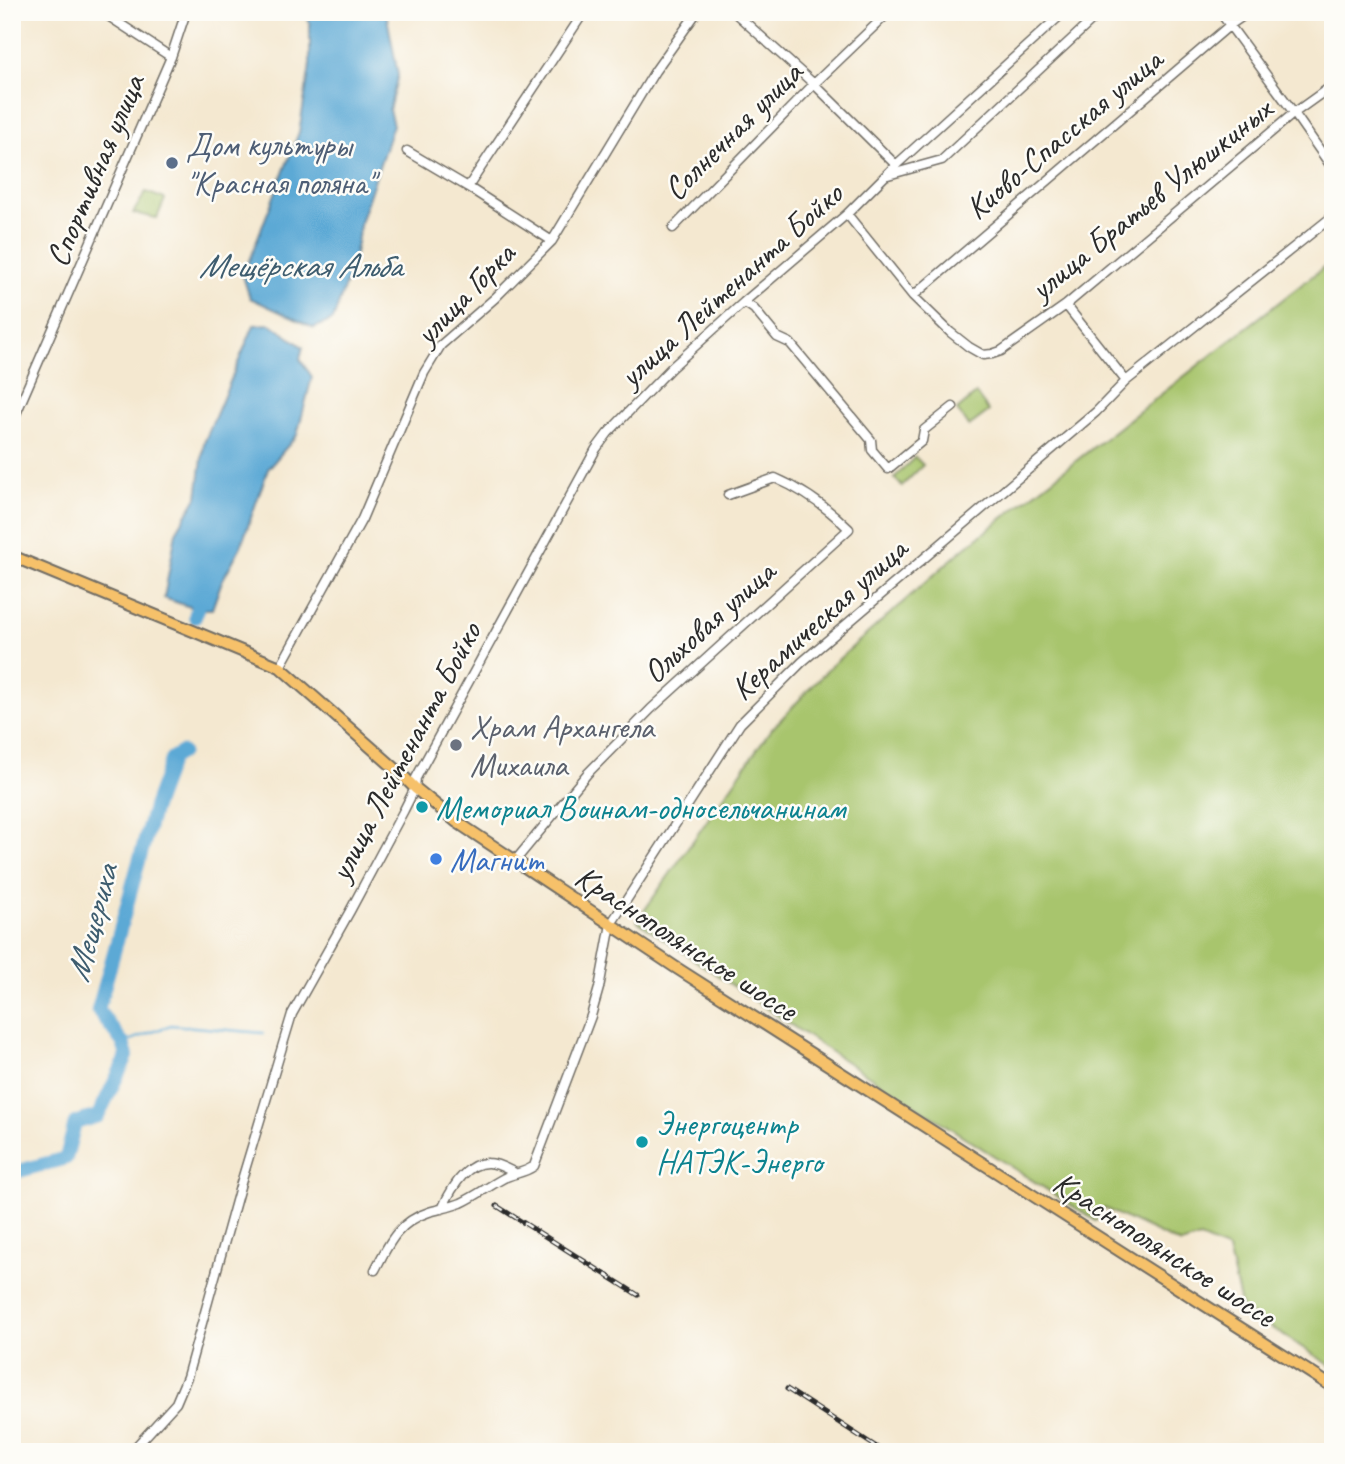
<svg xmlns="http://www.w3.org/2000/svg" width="1345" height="1464" viewBox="0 0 1345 1464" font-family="Caveat,sans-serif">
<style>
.green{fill:#a8c56d;stroke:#6a784c;stroke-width:2}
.water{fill:#5ba9d5;stroke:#436a80;stroke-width:2}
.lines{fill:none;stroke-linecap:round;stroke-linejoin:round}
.stream{stroke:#5ba9d5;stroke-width:2.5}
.river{stroke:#5ba9d5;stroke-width:14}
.minor-casing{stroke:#716d65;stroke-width:11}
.major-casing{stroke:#716d65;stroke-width:14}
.minor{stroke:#fff;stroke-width:8}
.major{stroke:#f6c16b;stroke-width:10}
.rail-casing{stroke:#2b2b2b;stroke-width:5}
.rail{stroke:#fdfcf7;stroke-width:2.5;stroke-dasharray:8;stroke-linecap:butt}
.service-dot{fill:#5c6f8a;stroke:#fdfcf7;stroke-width:2.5}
.worship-dot{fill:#6b7280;stroke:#fdfcf7;stroke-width:2.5}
.culture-dot{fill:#0f9aa8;stroke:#fdfcf7;stroke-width:2.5}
.shop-dot{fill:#3f7fe0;stroke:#fdfcf7;stroke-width:2.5}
.labels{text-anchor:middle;stroke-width:5;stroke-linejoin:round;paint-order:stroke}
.street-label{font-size:33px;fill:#2b2b2b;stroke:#fdfcf7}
.service-label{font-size:33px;fill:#4e5e75;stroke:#fdfcf7;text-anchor:start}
.worship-label{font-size:33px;fill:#5b616d;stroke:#fdfcf7;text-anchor:start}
.culture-label{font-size:33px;fill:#0d838f;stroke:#fdfcf7;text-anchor:start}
.shop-label{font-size:33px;fill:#366cbe;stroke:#fdfcf7;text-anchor:start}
.water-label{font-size:35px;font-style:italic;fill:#3e5d6f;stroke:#fdfcf7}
</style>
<rect width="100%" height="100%" fill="#fdfcf7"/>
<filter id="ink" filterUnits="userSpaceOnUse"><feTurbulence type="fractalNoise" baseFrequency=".0143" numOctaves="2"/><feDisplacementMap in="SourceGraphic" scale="14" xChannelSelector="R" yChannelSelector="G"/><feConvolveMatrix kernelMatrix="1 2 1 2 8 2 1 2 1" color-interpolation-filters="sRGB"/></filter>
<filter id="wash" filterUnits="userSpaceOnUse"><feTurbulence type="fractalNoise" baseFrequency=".00686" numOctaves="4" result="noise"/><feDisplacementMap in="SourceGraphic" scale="28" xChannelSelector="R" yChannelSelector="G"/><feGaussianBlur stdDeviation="1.57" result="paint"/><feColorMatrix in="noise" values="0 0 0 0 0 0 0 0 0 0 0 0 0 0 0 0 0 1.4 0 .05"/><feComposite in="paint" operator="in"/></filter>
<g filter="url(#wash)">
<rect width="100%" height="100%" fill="#f4e8d0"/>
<!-- green -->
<path class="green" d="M146,192L165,199L157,218L133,213Z
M1333,260V1367L1242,1309L1228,1250L1200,1238L1181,1244L1104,1208L1096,1221L825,1048L637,921L769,732L832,665L962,550Z
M976,394L989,411L969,426L957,410Z
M915,457L923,465L902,486L894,478Z"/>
<!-- water -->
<path class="water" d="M303,12H386L398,75L389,110L393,125L361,220L354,259L333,320L314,328L250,298L243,276L299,132L310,66V23Z
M271,324L303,347L300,359L312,377L297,435L268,469L241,546L222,581L212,609H196L164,598L176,532L197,497L204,443L254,325Z"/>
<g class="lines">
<!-- stream -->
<path class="stream" d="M123,1043L171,1025L263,1033"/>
<!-- river -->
<path class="river" d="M195,617L201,593
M12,1173L66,1158L75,1123L98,1116L127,1056L123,1043L98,1010L154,807L172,758L182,752"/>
</g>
</g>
<g filter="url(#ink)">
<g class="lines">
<!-- minor casing -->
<g class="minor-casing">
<path id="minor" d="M102,12L171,57
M734,12L814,84L896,165
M1220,12L1294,113L1333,169
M407,151L468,187L552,241
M888,175L942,160L1101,12
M468,187L584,12
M847,214L913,296L950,332L969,347L983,355L992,354L1001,351L1066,305L1294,113L1333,85
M673,228L814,84L889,12
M913,296L1230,25L1249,12
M744,302L754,309L777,337L790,343L871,440L872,450L888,469L922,441L924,430L953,407
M1066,305L1126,381
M12,423L171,57L186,12
M280,667L362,519L424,373L441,345L495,298L552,241L655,71L697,12
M515,861L587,774L651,709L849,529C827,507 803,490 775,478L728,495
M442,1209C450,1191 465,1162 488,1163C498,1163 507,1169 515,1173
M375,1270C389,1243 398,1222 429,1212C439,1209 451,1207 461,1203C476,1196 489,1186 504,1178C514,1173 525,1173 534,1166L591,1016L599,988L611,924L740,724L802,662L1096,412L1126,381L1333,216
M131,1452L176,1403L187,1377L241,1183L292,1014L350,911L404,810L415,788L416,778L596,449L608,433L671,368L744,302L847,214L896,165L1064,12"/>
</g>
<!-- major casing -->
<g class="major-casing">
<path id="major" d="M12,556L280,667L399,772L415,788L457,822L675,967L1333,1387"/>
</g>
<!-- minor -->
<use href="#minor" class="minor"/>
<!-- major -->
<use href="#major" class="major"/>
<!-- rail casing -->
<g class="rail-casing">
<path id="rail" d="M497,1206L638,1295
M787,1389L875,1446L882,1452"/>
</g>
<!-- rail -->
<use href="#rail" class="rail"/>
</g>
</g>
<!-- markers -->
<circle class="service-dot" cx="172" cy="163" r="7"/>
<circle class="worship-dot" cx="456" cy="745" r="7"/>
<g class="culture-dot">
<circle cx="422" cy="807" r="7"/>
<circle cx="642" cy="1142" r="7"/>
</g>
<circle class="shop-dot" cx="436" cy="859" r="7"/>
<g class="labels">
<!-- street labels -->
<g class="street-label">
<text transform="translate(732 130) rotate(-45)" y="12">Солнечная улица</text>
<text transform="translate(1063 133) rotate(-40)" y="12">Киово-Спасская улица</text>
<text transform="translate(94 170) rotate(-67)" y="12">Спортивная улица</text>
<text transform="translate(1150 198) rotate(-39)" y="12">улица Братьев Улюшкиных</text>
<text transform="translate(730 284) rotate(-42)" y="12">улица Лейтенанта Бойко</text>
<text transform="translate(464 293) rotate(-46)" y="12">улица Горка</text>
<text transform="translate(818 618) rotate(-42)" y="12">Керамическая улица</text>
<text transform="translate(708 621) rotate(-42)" y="12">Ольховая улица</text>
<text transform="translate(404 751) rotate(-62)" y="12">улица Лейтенанта Бойко</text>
<text transform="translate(687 942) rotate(33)" y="12">Краснополянское шоссе</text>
<text transform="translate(1165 1248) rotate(33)" y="12">Краснополянское шоссе</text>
</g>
<!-- service labels -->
<g class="service-label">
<text x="186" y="156">Дом культуры<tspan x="186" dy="38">"Красная поляна"</tspan></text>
</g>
<!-- worship labels -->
<g class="worship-label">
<text x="470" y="738">Храм Архангела<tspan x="470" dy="38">Михаила</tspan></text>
</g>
<!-- culture labels -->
<g class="culture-label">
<text x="436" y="819">Мемориал Воинам-односельчанинам</text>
<text x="656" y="1135">Энергоцентр<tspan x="656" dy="38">НАТЭК-Энерго</tspan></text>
</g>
<!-- shop labels -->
<g class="shop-label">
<text x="450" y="871">Магнит</text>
</g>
<!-- water labels -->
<g class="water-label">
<text x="300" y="277">Мещёрская Альба</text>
<text transform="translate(91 923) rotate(-75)" y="12">Мещериха</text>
</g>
</g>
<!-- margin -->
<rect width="1345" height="1464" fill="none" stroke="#fdfcf7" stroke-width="42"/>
</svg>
